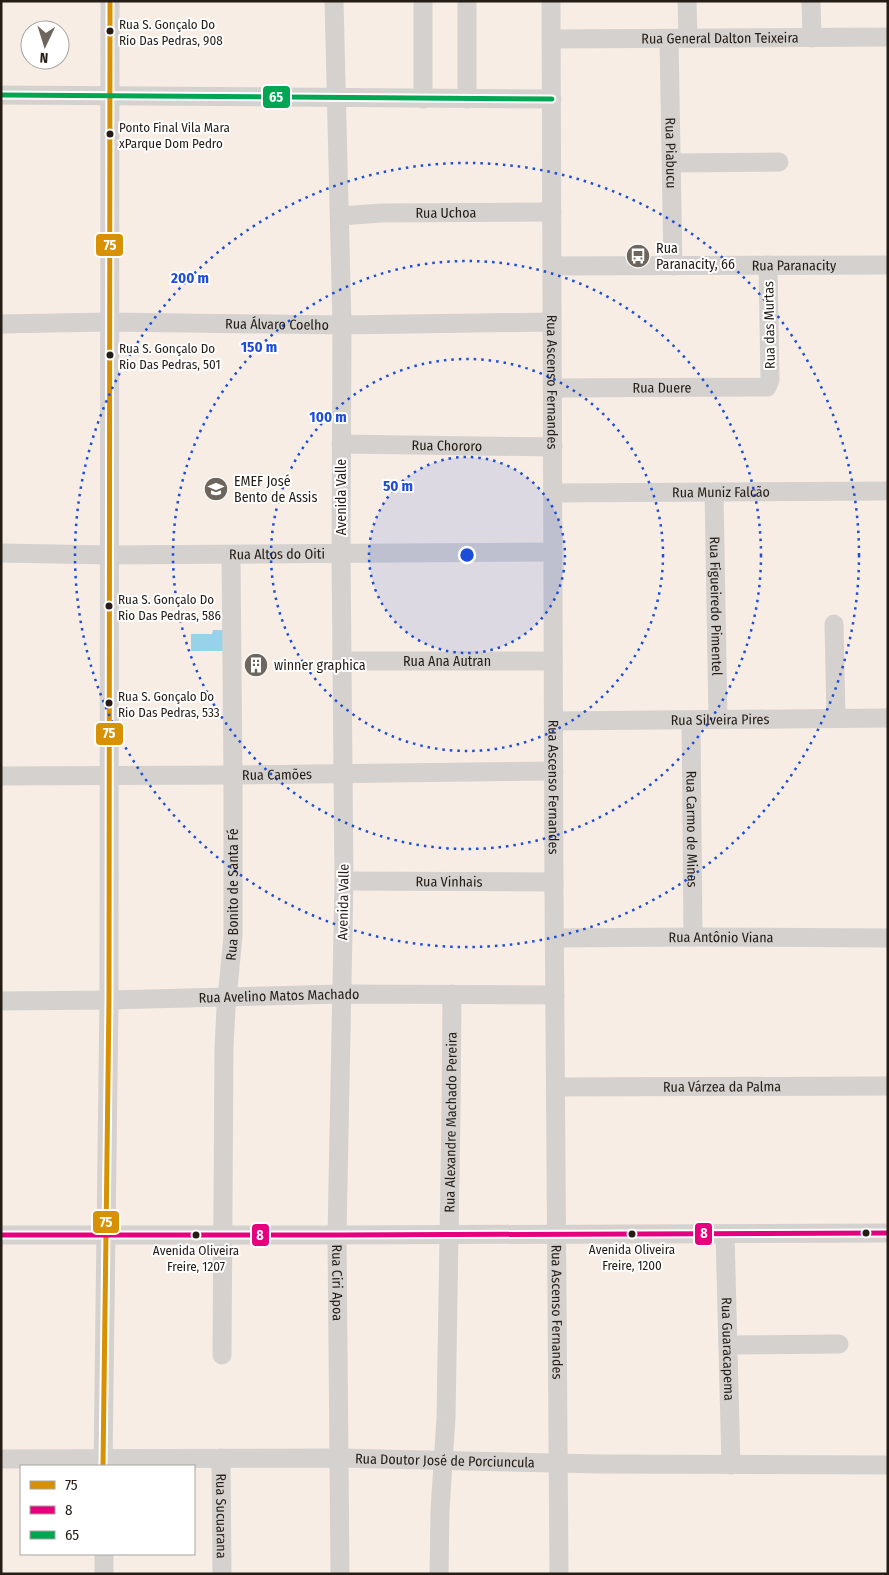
<svg xmlns="http://www.w3.org/2000/svg" width="889" height="1575" viewBox="0 0 889 1575" font-family="'Fira Sans Condensed',sans-serif">
<style>
.water{fill:#97d1ea}
.lines{fill:none;stroke-linecap:round;stroke-linejoin:round}
.minor{stroke:#d4d1cf;stroke-width:19}
.bus-1-casing{stroke:#fff;stroke-width:9}
.bus-2-casing{stroke:#fff;stroke-width:9}
.bus-3-casing{stroke:#fff;stroke-width:9}
.bus-1{stroke:#d79103;stroke-width:5}
.bus-2{stroke:#e5007d;stroke-width:5}
.bus-3{stroke:#00a651;stroke-width:5}
.ring{fill:none;stroke:#1d4ed8;stroke-width:2.5;stroke-dasharray:2.5 5}
.bus-dot{fill:#241c15;stroke:#fff;stroke-width:2}
.labels{text-anchor:middle;stroke-width:4;stroke-linejoin:round;paint-order:stroke}
.bus-label{font-size:13px;fill:#241c15;stroke:#fff;text-anchor:start}
.street-label{font-size:14px;fill:#241c15;stroke:#fff}
.poi-label{font-size:14px;fill:#241c15;stroke:#fff;text-anchor:start}
.centre{fill:#1d4ed8;stroke:#fff;stroke-width:2.5}
.ring-label{font-size:15px;text-anchor:middle;font-weight:bold;fill:#1d4ed8;stroke:#fff;stroke-width:4;stroke-linejoin:round;paint-order:stroke}
.line-badge{stroke:#fff;stroke-width:2}
.badge-label{font-size:14px;text-anchor:middle;font-weight:bold;fill:#fff}
</style>
<rect width="100%" height="100%" fill="#f7ede4"/>
<!-- water -->
<path class="water" d="M213,630H223V651H191V634H212Z"/>
<g class="lines">
<!-- minor -->
<g class="minor">
<path id="s1" d="M334,1L342,325L341,553L344,881L337,1235L340,1574"/>
<path d="M467,1V99"/>
<path id="s2" d="M551,1L554,890L559,1574"/>
<path d="M687,1L688,38"/>
<path d="M811,1L812,38"/>
<path id="s3" d="M552,39L888,37"/>
<path id="s4" d="M669,39L673,266"/>
<path d="M1,95L552,99"/>
<path d="M423,99V1"/>
<path d="M672,163L779,162"/>
<path id="s5" d="M341,216L381,213L552,212"/>
<path id="s6" d="M552,266L888,265"/>
<path id="s7" d="M1,324L109,322L342,325L552,322"/>
<path id="s8" d="M553,388L767,387L770,380L768,265"/>
<path id="s9" d="M341,444L553,447"/>
<path id="s10" d="M714,492L718,719"/>
<path id="s11" d="M553,493L888,491"/>
<path id="s12" d="M1,553L109,555L553,552"/>
<path d="M834,624L836,718"/>
<path id="s13" d="M341,661H553"/>
<path id="s14" d="M691,720L693,937"/>
<path id="s15" d="M554,721L888,718"/>
<path id="s16" d="M1,776L233,775L554,771"/>
<path id="s17" d="M344,881L554,882"/>
<path id="s18" d="M555,938L693,937L888,938"/>
<path id="s19" d="M1,1001L109,1000L342,994L555,995"/>
<path id="s20" d="M556,1087L888,1086"/>
<path id="s21" d="M725,1234L731,1465"/>
<path d="M1,1235H337L888,1233"/>
<path d="M728,1345L839,1344"/>
<path id="s22" d="M222,1355L224,1047L226,1009L233,936V775L231,555"/>
<path id="s23" d="M221,1458L222,1574"/>
<path id="s24" d="M1,1459L340,1458L599,1464L888,1465"/>
<path d="M103,1466L109,1000L110,1"/>
<path d="M104,1554V1574"/>
<path id="s25" d="M439,1574L440,1510L446,1418L451,1114L452,994"/>
</g>
<!-- bus-1 casing -->
<g class="bus-1-casing">
<path id="bus-1" d="M103,1466L109,1000L110,1"/>
</g>
<!-- bus-2 casing -->
<g class="bus-2-casing">
<path id="bus-2" d="M1,1235H337L888,1233"/>
</g>
<!-- bus-3 casing -->
<g class="bus-3-casing">
<path id="bus-3" d="M1,95L552,99"/>
</g>
<!-- bus-1 -->
<use href="#bus-1" class="bus-1"/>
<!-- bus-2 -->
<use href="#bus-2" class="bus-2"/>
<!-- bus-3 -->
<use href="#bus-3" class="bus-3"/>
</g>
<!-- distance rings -->
<circle cx="467" cy="555" r="98" fill="#1d4ed8" fill-opacity=".12"/>
<g class="ring">
<circle cx="467" cy="555" r="98"/>
<circle cx="467" cy="555" r="196"/>
<circle cx="467" cy="555" r="294"/>
<circle cx="467" cy="555" r="392"/>
</g>
<!-- icons -->
<defs>
<g id="bus-disc" transform="scale(1.25)"><circle r="9.5" fill="#6e655d" stroke="#fff"/><path d="M-5-6H5V4H4V6H2V4H-2V6H-4V4H-5ZM-3.5-4V0h7V-4ZM-3.5 1.2v1.5H-2V1.2ZM2 1.2v1.5H3.5V1.2Z" fill="#fff"/></g>
<g id="school-disc" transform="scale(1.25)"><circle r="9.5" fill="#6e655d" stroke="#fff"/><path d="M0-5L7-2L0 1L-7-2ZM-4 1L0 2.5L4 1V4Q0 6-4 4Z" fill="#fff"/></g>
<g id="building-disc" transform="scale(1.25)"><circle r="9.5" fill="#6e655d" stroke="#fff"/><path d="M-4-6H4V6H1V3H-1V6H-4ZM-2.5-4.3h1.7v1.8h-1.7ZM.8-4.3h1.7v1.8H.8ZM-2.5-1h1.7V.8h-1.7ZM.8-1h1.7V.8H.8Z" fill="#fff"/></g>
</defs>
<g fill-rule="evenodd">
<use href="#bus-disc" x="638" y="256"/>
<use href="#school-disc" x="216" y="489"/>
<use href="#building-disc" x="256" y="665"/>
</g>
<!-- markers -->
<g class="bus-dot">
<circle cx="110" cy="31" r="4.5"/>
<circle cx="110" cy="134" r="4.5"/>
<circle cx="110" cy="355" r="4.5"/>
<circle cx="109" cy="606" r="4.5"/>
<circle cx="109" cy="703" r="4.5"/>
<circle cx="866" cy="1233" r="4.5"/>
<circle cx="632" cy="1234" r="4.5"/>
<circle cx="196" cy="1235" r="4.5"/>
</g>
<g class="labels">
<!-- bus labels -->
<g class="bus-label">
<text x="119" y="29">Rua S. Gonçalo Do<tspan x="119" dy="16">Rio Das Pedras, 908</tspan></text>
<text x="119" y="132">Ponto Final Vila Mara<tspan x="119" dy="16">xParque Dom Pedro</tspan></text>
<text x="119" y="353">Rua S. Gonçalo Do<tspan x="119" dy="16">Rio Das Pedras, 501</tspan></text>
<text x="118" y="604">Rua S. Gonçalo Do<tspan x="118" dy="16">Rio Das Pedras, 586</tspan></text>
<text x="118" y="701">Rua S. Gonçalo Do<tspan x="118" dy="16">Rio Das Pedras, 533</tspan></text>
<text x="632" y="1254" text-anchor="middle">Avenida Oliveira<tspan x="632" dy="16">Freire, 1200</tspan></text>
<text x="196" y="1255" text-anchor="middle">Avenida Oliveira<tspan x="196" dy="16">Freire, 1207</tspan></text>
</g>
<!-- street labels -->
<g class="street-label">
<text dy="5" stroke="none"><textPath href="#s3" startOffset="168">Rua General Dalton Teixeira</textPath></text>
<text dy="5" stroke="none"><textPath href="#s4" startOffset="114">Rua Piabucu</textPath></text>
<text dy="5" stroke="none"><textPath href="#s5" startOffset="105">Rua Uchoa</textPath></text>
<text dy="5" stroke="none"><textPath href="#s6" startOffset="242">Rua Paranacity</textPath></text>
<text dy="5" stroke="none"><textPath href="#s7" startOffset="276">Rua Álvaro Coelho</textPath></text>
<text transform="translate(769 325) rotate(-91)" y="5">Rua das Murtas</text>
<text dy="5" stroke="none"><textPath href="#s2" startOffset="381">Rua Ascenso Fernandes</textPath></text>
<text dy="5" stroke="none"><textPath href="#s8" startOffset="109">Rua Duere</textPath></text>
<text dy="5" stroke="none"><textPath href="#s9" startOffset="106">Rua Chororo</textPath></text>
<text dy="5" stroke="none"><textPath href="#s11" startOffset="168">Rua Muniz Falcão</textPath></text>
<text transform="translate(341 497) rotate(-90)" y="5">Avenida Valle</text>
<text dy="5" stroke="none"><textPath href="#s12" startOffset="276">Rua Altos do Oiti</textPath></text>
<text dy="5" stroke="none"><textPath href="#s10" startOffset="114">Rua Figueiredo Pimentel</textPath></text>
<text dy="5" stroke="none"><textPath href="#s13" startOffset="106">Rua Ana Autran</textPath></text>
<text dy="5" stroke="none"><textPath href="#s15" startOffset="166">Rua Silveira Pires</textPath></text>
<text dy="5" stroke="none"><textPath href="#s16" startOffset="276">Rua Camões</textPath></text>
<text dy="5" stroke="none"><textPath href="#s2" startOffset="786">Rua Ascenso Fernandes</textPath></text>
<text dy="5" stroke="none"><textPath href="#s14" startOffset="109">Rua Carmo de Minas</textPath></text>
<text dy="5" stroke="none"><textPath href="#s17" startOffset="105">Rua Vinhais</textPath></text>
<text dy="5" stroke="none"><textPath href="#s22" startOffset="461">Rua Bonito de Santa Fé</textPath></text>
<text transform="translate(343 902) rotate(-89)" y="5">Avenida Valle</text>
<text dy="5" stroke="none"><textPath href="#s18" startOffset="166">Rua Antônio Viana</textPath></text>
<text dy="5" stroke="none"><textPath href="#s19" startOffset="278">Rua Avelino Matos Machado</textPath></text>
<text dy="5" stroke="none"><textPath href="#s20" startOffset="166">Rua Várzea da Palma</textPath></text>
<text dy="5" stroke="none"><textPath href="#s25" startOffset="452">Rua Alexandre Machado Pereira</textPath></text>
<text dy="5" stroke="none"><textPath href="#s1" startOffset="1282">Rua Ciri Apoa</textPath></text>
<text dy="5" stroke="none"><textPath href="#s2" startOffset="1311">Rua Ascenso Fernandes</textPath></text>
<text dy="5" stroke="none"><textPath href="#s21" startOffset="115">Rua Guaracapema</textPath></text>
<text dy="5" stroke="none"><textPath href="#s24" startOffset="444">Rua Doutor José de Porciuncula</textPath></text>
<text dy="5" stroke="none"><textPath href="#s23" startOffset="58">Rua Sucuarana</textPath></text>
</g>
<!-- poi labels -->
<g class="poi-label">
<text x="656" y="253">Rua<tspan x="656" dy="16">Paranacity, 66</tspan></text>
<text x="234" y="486">EMEF José<tspan x="234" dy="16">Bento de Assis</tspan></text>
<text x="274" y="670">winner graphica</text>
</g>
</g>
<circle cx="467" cy="555" r="8" class="centre"/>
<g class="ring-label">
<text x="190" y="283">200 m</text>
<text x="259" y="352">150 m</text>
<text x="328" y="422">100 m</text>
<text x="398" y="491">50 m</text>
</g>
<g class="line-badge">
<rect x="262" y="85" width="29" height="24" rx="5" fill="#00a651"/>
<rect x="95" y="233" width="29" height="24" rx="5" fill="#d79103"/>
<rect x="95" y="722" width="29" height="24" rx="5" fill="#d79103"/>
<rect x="92" y="1210" width="28" height="24" rx="5" fill="#d79103"/>
<rect x="694" y="1222" width="19" height="24" rx="5" fill="#e5007d"/>
<rect x="251" y="1223" width="19" height="24" rx="5" fill="#e5007d"/>
</g>
<g class="badge-label">
<text x="276" y="102">65</text>
<text x="110" y="250">75</text>
<text x="109" y="738">75</text>
<text x="106" y="1227">75</text>
<text x="704" y="1238">8</text>
<text x="260" y="1240">8</text>
</g>
<!-- border -->
<rect width="889" height="1575" fill="none" stroke="#241c15" stroke-width="5"/>
<!-- legend -->
<rect x="20" y="1465" width="175" height="90" fill="#ffffff" stroke="#a7a4a1"/>
<rect x="30" y="1481" width="25" height="8" fill="#d79103" stroke="#a7a4a1"/>
<text x="65" y="1490" font-size="15" fill="#241c15">75</text>
<rect x="30" y="1506" width="25" height="8" fill="#e5007d" stroke="#a7a4a1"/>
<text x="65" y="1515" font-size="15" fill="#241c15">8</text>
<rect x="30" y="1531" width="25" height="8" fill="#00a651" stroke="#a7a4a1"/>
<text x="65" y="1540" font-size="15" fill="#241c15">65</text>
<!-- north arrow -->
<g transform="translate(45 45) rotate(184)"><circle r="24" fill="#ffffff" stroke="#a7a4a1"/>
<path d="M0-4L9 19L0 12L-9 19Z" fill="#6e655d"/>
<text y="-8" font-size="14" font-weight="bold" text-anchor="middle" fill="#241c15">N</text>
</g>
</svg>
